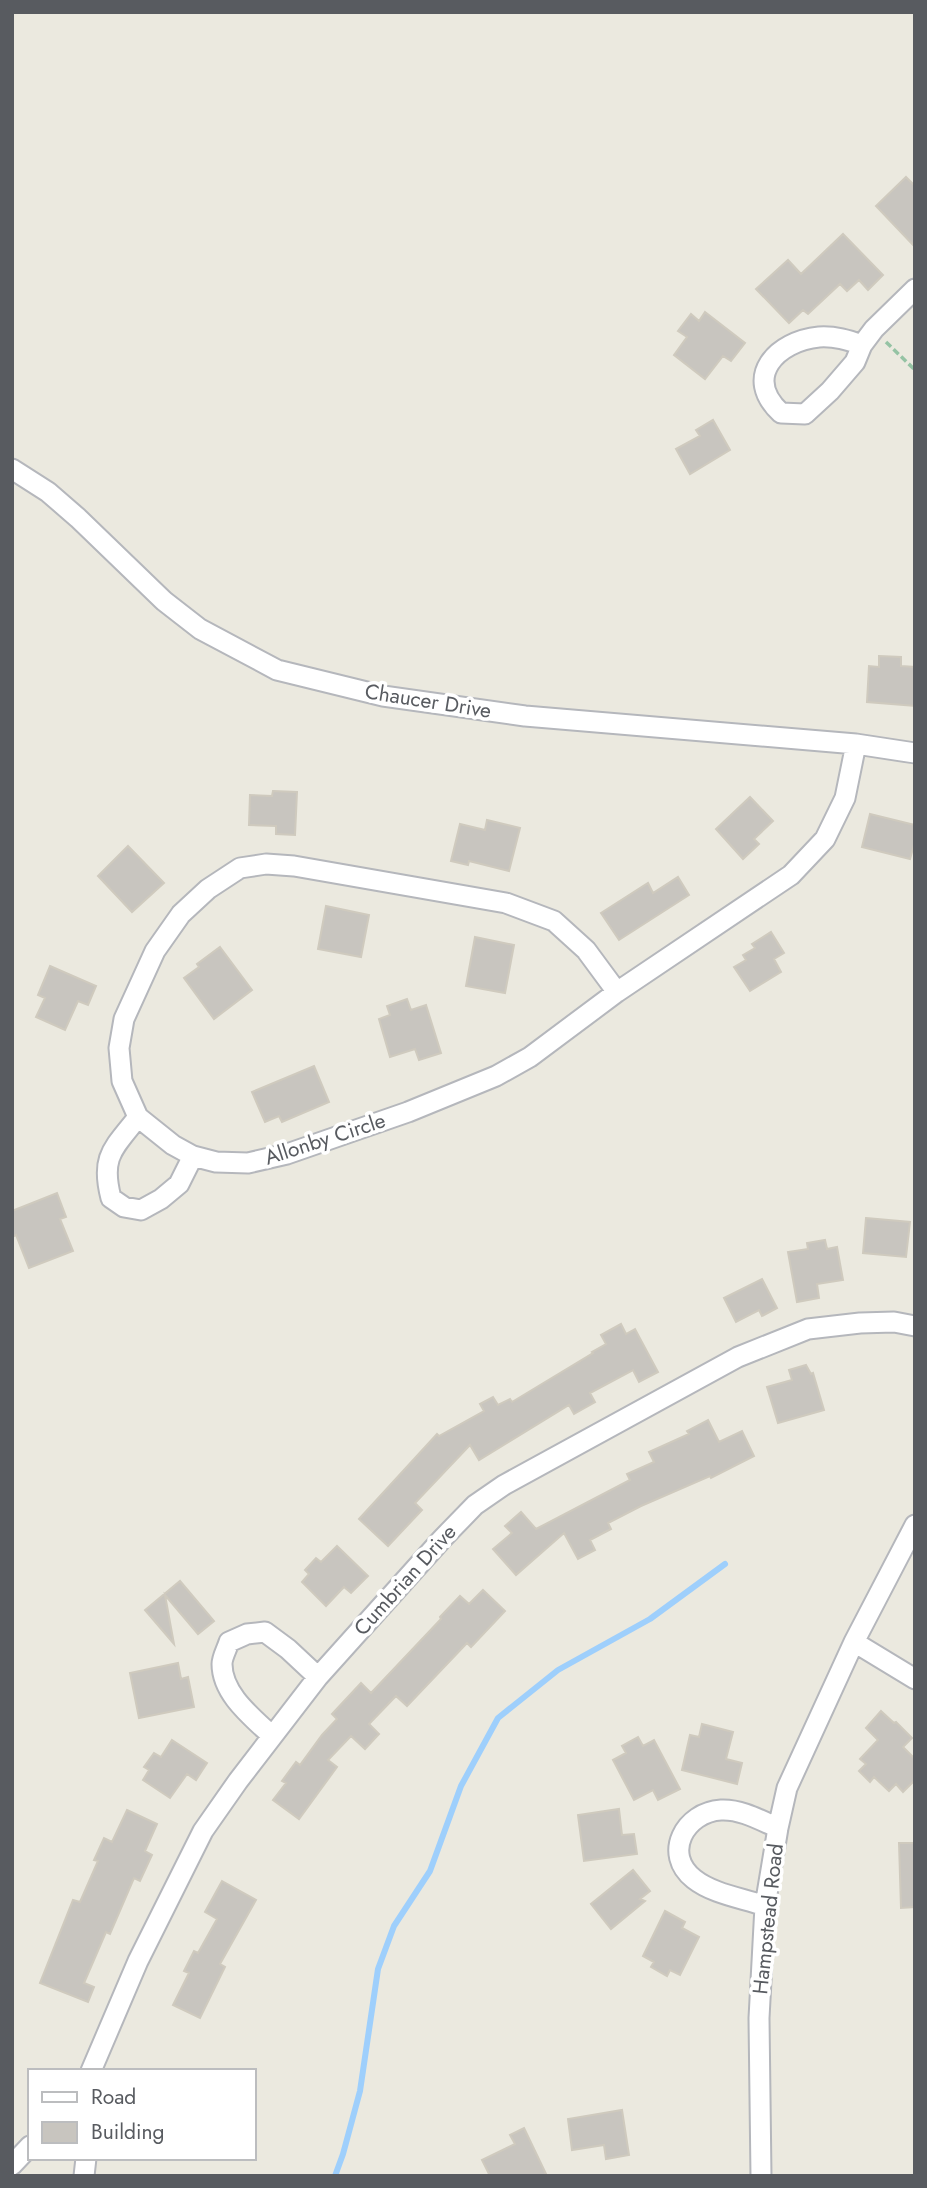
<svg xmlns="http://www.w3.org/2000/svg" width="927" height="2188" viewBox="0 0 927 2188" font-family="Jost,sans-serif">
<style>
.lines{fill:none;stroke-linecap:round;stroke-linejoin:round}
.stream{stroke:#9ecffc;stroke-width:6}
.building{fill:#c8c5bf;stroke:#cfcabe;stroke-width:2}
.minor-casing{stroke:#b5b7bc;stroke-width:23}
.path{stroke:#95c3a4;stroke-width:3.5;stroke-dasharray:7 3.5;stroke-linecap:butt}
.minor{stroke:#fff;stroke-width:19}
.labels{text-anchor:middle;stroke-width:7;stroke-linejoin:round;paint-order:stroke}
.street-label{font-size:21px;fill:#585b60;stroke:#fff}
</style>
<rect width="100%" height="100%" fill="#ebe9df"/>
<g class="lines">
<!-- stream -->
<path class="stream" d="M335,2176L343,2154L360,2091L378,1969L394,1926L430,1871L461,1786L498,1718L558,1670L650,1619L725,1564"/>
</g>
<!-- building -->
<path class="building" d="M906,177L915,186V247L876,206Z
M843,234L883,275L868,290L859,280L847,291L840,284L808,314L803,310L789,323L756,289L788,260L801,274Z
M705,312L745,343L731,361L723,356L705,379L674,355L687,337L678,331L691,314L699,321Z
M713,420L730,450L690,474L676,449L700,436L696,430Z
M879,656L901,657V666L915,667V706L867,702L869,666L879,667Z
M273,791L297,792L295,835L276,834V826L249,825L250,795L272,796Z
M750,797L773,821L754,839L759,844L743,859L716,829Z
M870,814L915,825V841L910,859L862,847Z
M487,820L520,828L509,871L469,861L468,865L451,861L460,824L485,830Z
M128,846L164,883L132,912L98,876Z
M678,877L689,895L619,940L601,913L648,883L653,893Z
M326,906L369,915L361,957L318,949Z
M771,932L784,953L774,959L781,972L750,991L734,967L746,960L743,955L755,948L752,944Z
M475,937L514,945L505,993L466,986Z
M220,947L252,990L214,1019L184,978L199,967L197,964Z
M50,966L96,986L88,1005L78,1001L65,1030L36,1017L45,998L38,995Z
M407,999L411,1010L426,1005L441,1053L419,1060L415,1049L390,1057L379,1019L390,1015L387,1006Z
M314,1066L329,1102L282,1122L279,1116L265,1122L252,1092Z
M57,1193L66,1217L60,1219L73,1251L29,1268L16,1235L12,1237V1211Z
M866,1218L910,1222L906,1257L863,1253Z
M825,1240L827,1249L837,1247L843,1280L817,1284L819,1298L797,1302L788,1252L808,1249L807,1243Z
M762,1279L777,1308L762,1316L759,1310L736,1322L724,1298Z
M621,1324L626,1334L635,1329L658,1372L639,1382L633,1370L590,1393L595,1402L574,1414L569,1405L479,1460L470,1445L415,1503L422,1510L388,1546L359,1519L437,1434L439,1436L484,1411L480,1404L493,1397L498,1405L510,1399L512,1402L593,1353L592,1352L606,1344L601,1335Z
M806,1365L811,1374L813,1373L824,1410L778,1423L767,1387L792,1380L789,1370Z
M708,1420L719,1442L742,1431L754,1456L711,1478L710,1476L641,1506L608,1523L611,1529L590,1540L595,1550L578,1559L564,1533L516,1575L493,1549L512,1533L505,1526L521,1512L536,1529L630,1480L627,1474L654,1462L649,1452L689,1434L687,1431Z
M337,1546L368,1576L351,1593L344,1587L326,1606L302,1582L309,1574L305,1570L316,1558L321,1562Z
M180,1581L214,1621L198,1634L165,1595L174,1644L145,1610Z
M483,1590L505,1611L471,1647L467,1643L407,1706L396,1696L369,1724L379,1734L365,1749L351,1736L328,1760L337,1767L299,1819L273,1800L286,1783L282,1781L296,1762L300,1765L322,1735L337,1719L332,1714L361,1683L371,1693L441,1619L440,1617L460,1596L469,1604Z
M178,1663L181,1679L188,1677L194,1707L139,1718L130,1673Z
M881,1711L894,1723L896,1722L912,1738L903,1747L915,1759V1780L903,1792L896,1784L889,1791L874,1777L870,1782L859,1771L866,1764L860,1759L878,1740L866,1728Z
M702,1724L733,1732L726,1759L742,1763L737,1784L682,1770L690,1735L699,1737Z
M638,1737L643,1746L654,1740L680,1789L658,1800L653,1790L634,1800L613,1760L626,1753L622,1746Z
M172,1740L207,1763L196,1780L187,1774L170,1798L143,1780L149,1770L144,1767L154,1753L161,1757Z
M619,1809L622,1835L634,1834L637,1854L584,1861L578,1815Z
M127,1810L157,1824L145,1851L152,1855L140,1881L134,1878L110,1934L106,1932L84,1983L94,1987L88,2002L40,1983L73,1900L80,1902L98,1861L94,1860L104,1838L112,1842Z
M899,1843H915V1907L901,1908Z
M633,1870L650,1891L640,1899L645,1901L611,1929L591,1904Z
M222,1881L256,1900L220,1964L225,1967L200,2018L173,2005L189,1973L184,1971L194,1951L198,1953L217,1919L205,1912Z
M665,1911L685,1922L682,1928L699,1937L680,1975L670,1970L667,1976L651,1967L654,1962L643,1956Z
M622,2110L629,2155L606,2159L604,2145L572,2150L568,2119Z
M524,2128L547,2176H490L482,2160L515,2144L510,2135Z"/>
<g class="lines">
<!-- minor casing -->
<g class="minor-casing">
<path id="minor" d="M862,345C848,340 835,336 819,337C777,341 742,377 781,413L805,414L830,391L855,362L862,345L874,329L915,289
M12,469L48,492L78,518L164,601L200,629L277,670L383,696L525,716L856,744L915,753
M617,992L586,950L554,921L506,903L294,866L266,864L240,868L208,889L181,914L155,951L124,1019L119,1048L122,1081L138,1117L173,1145L193,1156L216,1162L248,1163L287,1154L408,1112L496,1076L530,1057L617,992L791,875L825,839L845,798L856,744
M138,1117C114,1148 100,1156 111,1198L124,1207L141,1210L161,1199L179,1184L193,1156
M854,1642L915,1679
M272,1736C252,1717 222,1694 222,1664C222,1657 227,1649 229,1642L247,1634L265,1632L288,1649L318,1677
M765,1906C742,1898 713,1894 694,1879C662,1854 685,1812 721,1810C741,1809 760,1820 778,1828
M91,2071L138,1961L203,1831L238,1781L318,1677L442,1539L475,1505L504,1485L738,1357L808,1329L860,1323L894,1322L915,1326
M12,2165L30,2146
M84,2176L86,2158
M761,2176L759,2018L765,1906L778,1828L787,1788L854,1642L915,1525"/>
</g>
<!-- path -->
<path class="path" d="M886,342L915,370"/>
<!-- minor -->
<use href="#minor" class="minor"/>
</g>
<g class="labels">
<!-- street labels -->
<g class="street-label">
<text transform="translate(428 701) rotate(9)" y="7">Chaucer Drive</text>
<text transform="translate(325 1139) rotate(-18)" y="7">Allonby Circle</text>
<text transform="translate(405 1580) rotate(-48)" y="7">Cumbrian Drive</text>
<text transform="translate(768 1919) rotate(-84)" y="7">Hampstead Road</text>
</g>
</g>
<!-- border -->
<rect width="927" height="2188" fill="none" stroke="#585b60" stroke-width="28"/>
<!-- legend -->
<rect x="28" y="2069" width="228" height="91" fill="#ffffff" stroke="#bcbdbf" stroke-width="2"/>
<rect x="42" y="2092" width="35" height="10" fill="#ffffff" stroke="#bcbdbf" stroke-width="2"/>
<text x="91" y="2104" font-size="21" fill="#585b60">Road</text>
<rect x="42" y="2122" width="35" height="21" fill="#c8c5bf" stroke="#bcbdbf" stroke-width="2"/>
<text x="91" y="2139" font-size="21" fill="#585b60">Building</text>
</svg>
